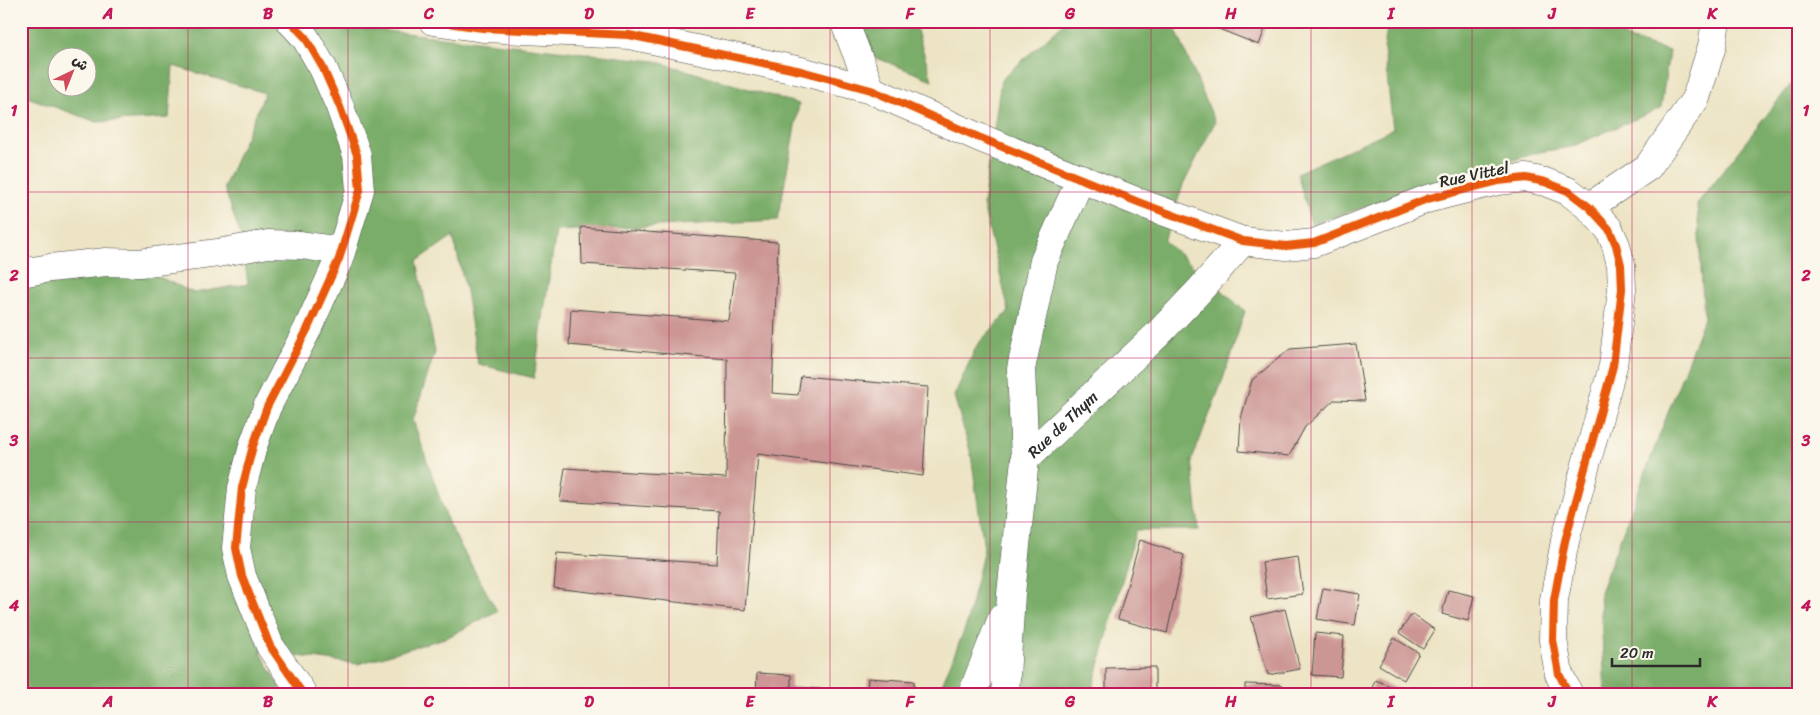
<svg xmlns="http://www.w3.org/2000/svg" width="1820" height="715" viewBox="0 0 1820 715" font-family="Sriracha,'Playpen Sans Arabic',sans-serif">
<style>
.forest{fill:#7aad69;stroke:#526c4a;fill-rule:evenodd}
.building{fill:#cc9694}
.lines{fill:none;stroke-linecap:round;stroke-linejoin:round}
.minor-casing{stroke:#484742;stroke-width:29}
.minor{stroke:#fff;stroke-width:28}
.cycleway-casing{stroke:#fbf7ec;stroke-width:11}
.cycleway{stroke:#e8590c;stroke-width:8}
.grid{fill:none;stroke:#c2185b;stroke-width:1;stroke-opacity:0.55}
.labels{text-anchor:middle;stroke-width:5;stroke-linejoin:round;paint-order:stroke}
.street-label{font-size:16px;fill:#2b2b2b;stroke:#fbf7ec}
.neatline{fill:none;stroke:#c2185b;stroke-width:2}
.grid-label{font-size:16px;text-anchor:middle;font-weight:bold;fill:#c2185b}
</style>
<rect width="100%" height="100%" fill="#fbf7ec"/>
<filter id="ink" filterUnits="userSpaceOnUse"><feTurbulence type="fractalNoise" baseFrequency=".02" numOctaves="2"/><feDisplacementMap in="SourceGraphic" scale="10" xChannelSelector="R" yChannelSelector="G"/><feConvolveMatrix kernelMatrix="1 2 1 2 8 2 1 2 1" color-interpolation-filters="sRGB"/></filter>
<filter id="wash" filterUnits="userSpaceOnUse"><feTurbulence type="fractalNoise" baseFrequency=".0096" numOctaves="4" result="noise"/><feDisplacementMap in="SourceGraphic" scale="20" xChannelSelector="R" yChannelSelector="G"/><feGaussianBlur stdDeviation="1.12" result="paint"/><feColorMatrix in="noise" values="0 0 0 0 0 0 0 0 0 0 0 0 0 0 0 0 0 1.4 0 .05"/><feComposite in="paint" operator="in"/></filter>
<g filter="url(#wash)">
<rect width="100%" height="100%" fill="#ede4c5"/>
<!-- forest -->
<path class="forest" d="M21,21H230L369,29L655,61L799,104L778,220L556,231L534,378L478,364L466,291L453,236L417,261L435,352L413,420L449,525L497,611L448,637L358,664L260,651L284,694H21V247L44,278L131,264L194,293L248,284L242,240L224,187L265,93L173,66L169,118L97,122L21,95ZM58,58H88V88H58Z
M862,21H914L932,80L872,56Z
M1066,21H1162L1176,30L1215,122L1183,185L1164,241L1245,311L1223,379L1192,460L1199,530H1136L1091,694H938L966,626L984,549L971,454L954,396L977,345L1009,311L983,205L1001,80Z
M1388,21H1592L1632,40L1669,51L1661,108L1571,147L1539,152L1311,224L1297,173L1393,129L1384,49Z
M1799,74V694H1605L1600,592L1704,318L1697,204Z"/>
<g id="blocks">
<!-- building -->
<path class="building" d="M1199,21H1268L1259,45Z
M581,227L778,242L772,393L798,395L801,376L928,387L923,476L758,454L745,610L554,588L557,553L717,564L719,511L560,501L565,468L726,478L727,359L569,345L571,309L729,321L735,273L582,264Z
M1356,344L1365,401L1334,400L1305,427L1289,456L1239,451L1241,418L1252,380L1290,349Z
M1140,540L1184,555L1167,633L1118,619Z
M1298,557L1303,594L1267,599L1262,562Z
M1323,588L1360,594L1355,625L1317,619Z
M1448,590L1474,596L1468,621L1442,614Z
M1285,609L1300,669L1268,675L1251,617Z
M1412,614L1435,630L1423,649L1399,633Z
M1315,633L1344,636L1341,677L1312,675Z
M1394,638L1419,653L1404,680L1379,665Z
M1155,667V694H1106V668Z
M757,673L791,675V687L867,692L868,678L914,681V694H756Z
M1375,680L1401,690L1400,694H1370Z
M1245,684L1283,685V694H1245Z"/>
</g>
</g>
<g filter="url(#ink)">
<use href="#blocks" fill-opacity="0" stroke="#484742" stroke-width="1"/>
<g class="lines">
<!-- minor casing -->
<g class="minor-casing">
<g id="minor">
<path d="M290,21L305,37L323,68L340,107L357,155L360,190L339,259L307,330L267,407L253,446L242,488L236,548L242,576L270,646L303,694"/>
<path d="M433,21L483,28L629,35L801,71L871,90L978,137L1138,202L1243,241L1286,246L1314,243L1427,199L1498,181L1526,178L1545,182L1568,191L1589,207L1609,229L1616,245L1621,265L1622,289L1613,366L1565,541L1554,600L1553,640L1559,674L1569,694"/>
<path d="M844,21L871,90"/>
<path d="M1589,207L1648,167L1696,98L1712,46L1716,21"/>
<path d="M21,273L50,268L106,262L140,263L218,253L268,244L301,245L341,251"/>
<path id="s1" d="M1025,459L1158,334L1199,291L1243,241"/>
<path d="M972,694L1002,618"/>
<path d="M1005,694L1011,594L1025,459L1021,369L1044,261L1081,178"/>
</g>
</g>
<!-- minor -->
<use href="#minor" class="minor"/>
<!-- cycleway casing -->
<g class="cycleway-casing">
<path id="cycleway" d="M290,21L305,37L323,68L340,107L357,155L360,190L339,259L307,330L267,407L253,446L242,488L236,548L242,576L270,646L303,694
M433,21L483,28L629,35L801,71L871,90L978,137L1138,202L1243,241L1286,246L1314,243L1427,199L1498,181L1526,178L1545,182L1568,191L1589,207L1609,229L1616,245L1621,265L1622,289L1613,366L1565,541L1554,600L1553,640L1559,674L1569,694"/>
</g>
<!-- cycleway -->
<use href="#cycleway" class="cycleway"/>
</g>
</g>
<!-- grid -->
<path class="grid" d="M188,21V694M348,21V694M509,21V694M669,21V694M830,21V694M990,21V694M1151,21V694M1311,21V694M1472,21V694M1632,21V694M21,192H1799M21,358H1799M21,522H1799"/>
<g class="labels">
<!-- street labels -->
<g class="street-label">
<text transform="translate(1474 174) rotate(-12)" y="6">Rue Vittel</text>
<text dy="6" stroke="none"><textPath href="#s1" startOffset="51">Rue de Thym</textPath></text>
</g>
</g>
<!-- margin -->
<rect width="1820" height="715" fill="none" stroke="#fbf7ec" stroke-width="55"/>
<!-- north arrow -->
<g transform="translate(72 72) rotate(43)"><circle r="24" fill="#fbf7ec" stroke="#a8a59f"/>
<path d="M0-4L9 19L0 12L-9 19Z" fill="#d1495b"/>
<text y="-8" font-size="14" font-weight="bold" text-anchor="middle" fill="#2b2b2b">ش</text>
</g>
<!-- scale -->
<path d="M1612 658v8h88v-8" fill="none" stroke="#2b2b2b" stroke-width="2.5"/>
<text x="1620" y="658" font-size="15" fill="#2b2b2b" stroke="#fbf7ec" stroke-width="4" paint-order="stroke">20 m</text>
<rect x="28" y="28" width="1764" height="660" class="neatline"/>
<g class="grid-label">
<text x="108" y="19">A</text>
<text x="268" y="19">B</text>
<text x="429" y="19">C</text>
<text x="589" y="19">D</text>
<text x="750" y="19">E</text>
<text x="910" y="19">F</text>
<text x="1070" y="19">G</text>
<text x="1231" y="19">H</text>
<text x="1391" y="19">I</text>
<text x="1552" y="19">J</text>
<text x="1712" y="19">K</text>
<text x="14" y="116">1</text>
<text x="1806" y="116">1</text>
<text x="14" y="281">2</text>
<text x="1806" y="281">2</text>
<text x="14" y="446">3</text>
<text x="1806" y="446">3</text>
<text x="14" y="611">4</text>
<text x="1806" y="611">4</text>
<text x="108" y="707">A</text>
<text x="268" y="707">B</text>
<text x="429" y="707">C</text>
<text x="589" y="707">D</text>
<text x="750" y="707">E</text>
<text x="910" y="707">F</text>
<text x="1070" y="707">G</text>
<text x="1231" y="707">H</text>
<text x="1391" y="707">I</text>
<text x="1552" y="707">J</text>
<text x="1712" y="707">K</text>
</g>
</svg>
